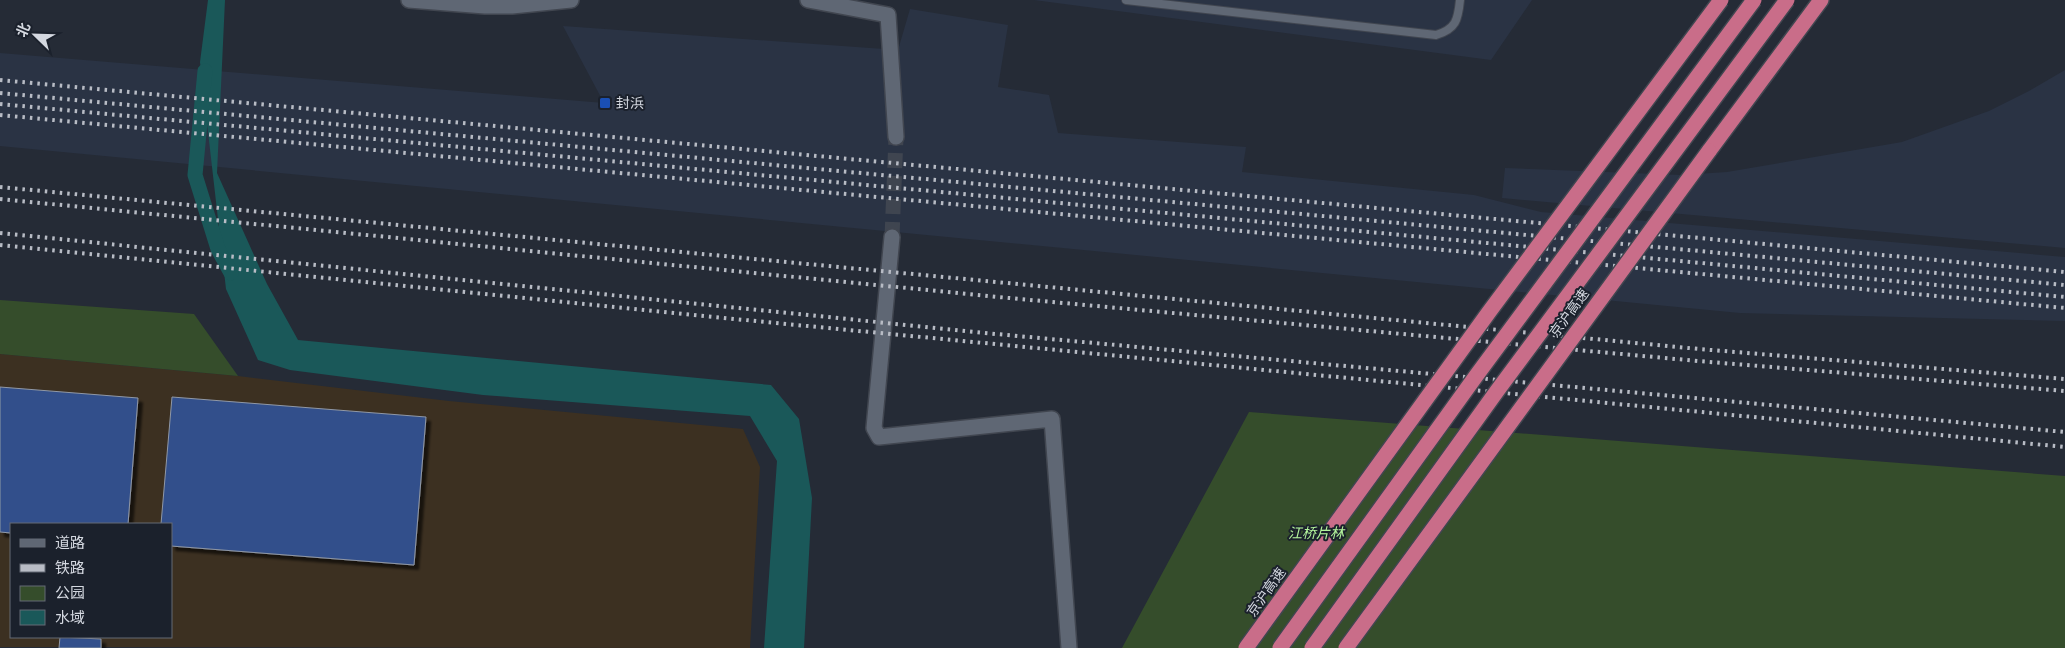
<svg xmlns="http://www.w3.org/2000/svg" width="2065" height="648" viewBox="0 0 2065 648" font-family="'Crimson Pro','Noto Sans SC',serif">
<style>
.built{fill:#2a3344}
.industrial{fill:#3c3021;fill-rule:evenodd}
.green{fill:#354d2b}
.water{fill:#1a5859}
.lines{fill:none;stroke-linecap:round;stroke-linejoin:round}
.canal{stroke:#1a5859;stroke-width:15}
.building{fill:#33508b;stroke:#9098a6;filter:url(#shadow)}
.minor-tunnel{stroke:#3f4550;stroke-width:15;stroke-dasharray:15 8;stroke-linecap:butt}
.service-casing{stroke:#414650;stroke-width:10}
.minor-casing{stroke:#414650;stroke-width:18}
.motorway-casing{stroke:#414650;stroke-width:18}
.service{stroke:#5f6774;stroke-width:8}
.minor{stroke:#5f6774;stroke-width:15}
.motorway{stroke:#c96d89;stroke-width:15}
.rail{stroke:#b8bcc5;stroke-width:4;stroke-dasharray:2.5 5;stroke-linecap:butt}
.motorway-bridge-casing{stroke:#414650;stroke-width:18;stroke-linecap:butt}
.motorway-bridge{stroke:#c96d89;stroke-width:15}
.transit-dot{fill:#1a4fb4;stroke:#1b212c;stroke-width:2}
.labels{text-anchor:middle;stroke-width:4;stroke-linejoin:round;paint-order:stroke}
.poi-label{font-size:14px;fill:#d4d8e0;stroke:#1b212c;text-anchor:start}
.street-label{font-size:14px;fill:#d4d8e0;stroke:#1b212c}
.park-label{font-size:14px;font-style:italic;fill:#b5f69d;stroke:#1b212c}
</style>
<defs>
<filter id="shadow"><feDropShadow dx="4.5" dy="4.5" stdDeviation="1" flood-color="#0009"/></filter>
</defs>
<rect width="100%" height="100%" fill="#252b36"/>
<!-- built -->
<path class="built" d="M1034,0H1532L1491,60Z
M910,9L1008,25L998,87L1049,95L1058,133L1246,147L1242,172L1474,195L1541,212L2065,257V321L1740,313L0,146V53L604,103L563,26L898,50Z
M2065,70V248L1502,198L1505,168L1681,175L1727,172L1902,142L1989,111L2029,91Z"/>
<!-- industrial -->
<path class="industrial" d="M0,354L238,376L449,401L743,429L760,467L750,648L0,647ZM11,524H171V637H11Z"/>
<!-- green -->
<path class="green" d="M0,300L194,314L238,376L0,354Z
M1249,412L2065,476V648H1122Z"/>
<!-- water -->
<path class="water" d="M208,0H225L217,173L267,284L298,340L771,385L799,419L812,498L804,648H764L777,461L750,416L483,395L290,370L258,360L226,289L200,62Z"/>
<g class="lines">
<!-- canal -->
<path class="canal" d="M205,71L195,175L218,249L231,273"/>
</g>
<!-- building -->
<path class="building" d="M0,387L138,398L128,524H11V533L0,532Z
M172,397L426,417L414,565L171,546V524H161Z
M60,637L101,639V648H59Z"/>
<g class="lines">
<!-- minor-tunnel -->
<path class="minor-tunnel" d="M892,237L896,137"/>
<!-- service casing -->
<g class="service-casing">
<path id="service" d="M1126,0L1436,35C1456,29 1458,20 1460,0"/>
</g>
<!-- minor casing -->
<g class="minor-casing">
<path id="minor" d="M409,0L485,6H512L571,0
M808,0L888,15L896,137
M892,237L874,428L879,437L1052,419L1069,648"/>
</g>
<!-- motorway casing -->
<g class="motorway-casing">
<path id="motorway" d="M1709,151L1821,0"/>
</g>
<!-- service -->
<use href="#service" class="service"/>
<!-- minor -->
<use href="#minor" class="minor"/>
<!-- motorway -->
<use href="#motorway" class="motorway"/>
<!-- rail -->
<path class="rail" d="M0,80L2065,272
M0,93L2065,285
M0,104L2065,297
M0,115L2065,308
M0,187L1699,349L2065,379
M0,199L1009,298L1698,361L2065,391
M0,233L985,333L2065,432
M0,245L693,315L2065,447"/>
<!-- motorway-bridge casing -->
<g class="motorway-bridge-casing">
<path id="motorway-bridge" d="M1246,648L1489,312L1721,0
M1280,648L1476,376L1754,0
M1312,648L1497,391L1787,0
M1346,648L1709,151"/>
</g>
<!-- motorway-bridge -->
<use href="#motorway-bridge" class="motorway-bridge"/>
</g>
<!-- markers -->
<rect class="transit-dot" x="599" y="97" width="12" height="12" rx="2.5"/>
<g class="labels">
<!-- poi labels -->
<g class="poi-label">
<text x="616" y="108">封浜</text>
</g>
<!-- street labels -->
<g class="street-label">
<text transform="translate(1569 313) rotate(-54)" y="5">京沪高速</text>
<text transform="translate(1266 592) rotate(-55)" y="5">京沪高速</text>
</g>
<!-- park labels -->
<g class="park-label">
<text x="1316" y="538">江桥片林</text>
</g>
</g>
<!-- legend -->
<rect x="10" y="523" width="162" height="115" fill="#1b212c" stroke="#656a74"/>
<rect x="20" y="539" width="25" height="8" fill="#5f6774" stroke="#656a74"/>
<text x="55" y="548" font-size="15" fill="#d4d8e0">道路</text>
<rect x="20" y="564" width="25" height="8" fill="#b8bcc5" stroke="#656a74"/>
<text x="55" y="573" font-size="15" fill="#d4d8e0">铁路</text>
<rect x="20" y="586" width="25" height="15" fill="#354d2b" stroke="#656a74"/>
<text x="55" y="598" font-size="15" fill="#d4d8e0">公园</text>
<rect x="20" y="610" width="25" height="15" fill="#1a5859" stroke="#656a74"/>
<text x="55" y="623" font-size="15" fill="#d4d8e0">水域</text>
<!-- north arrow -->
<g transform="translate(35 35) rotate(293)" stroke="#1b212c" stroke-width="4" paint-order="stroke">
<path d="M0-4L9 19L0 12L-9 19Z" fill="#d4d8e0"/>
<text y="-8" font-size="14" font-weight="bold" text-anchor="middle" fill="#d4d8e0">北</text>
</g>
</svg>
